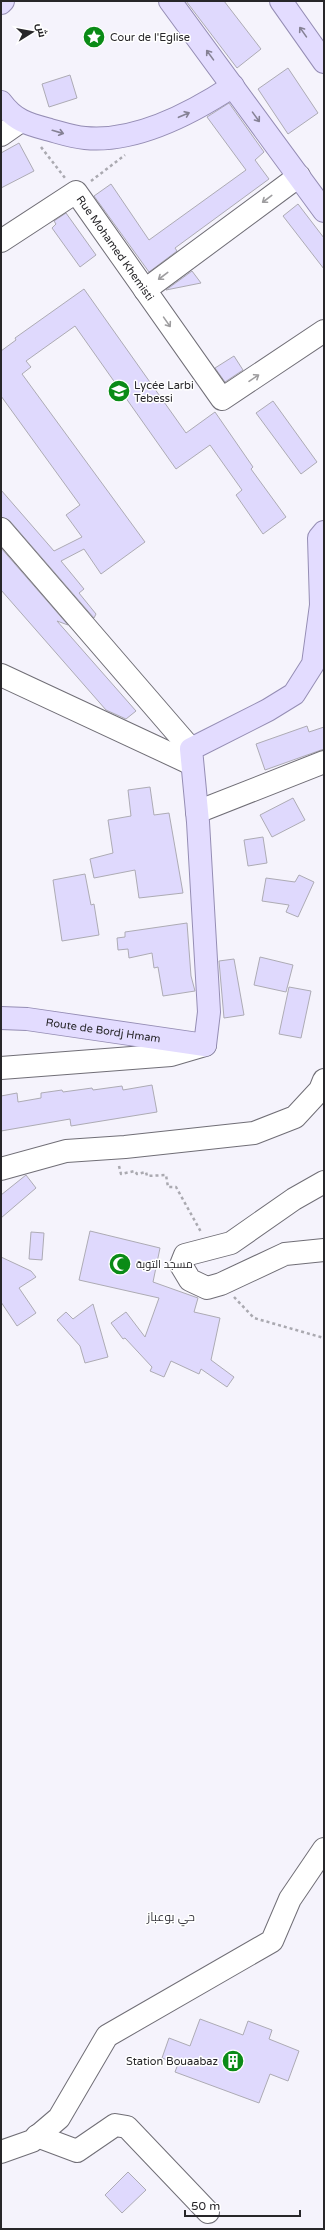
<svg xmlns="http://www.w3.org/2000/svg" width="325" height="2230" viewBox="0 0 325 2230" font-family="'Varela Round',Cairo,sans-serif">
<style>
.building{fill:#dfd9fd;stroke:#adabb4}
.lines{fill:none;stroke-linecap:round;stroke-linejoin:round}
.minor-casing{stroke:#706e76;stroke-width:24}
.major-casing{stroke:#958db4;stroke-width:24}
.path{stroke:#aaa9b0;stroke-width:2.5;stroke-dasharray:3 3;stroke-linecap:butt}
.minor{stroke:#fff;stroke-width:22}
.major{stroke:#e3dcff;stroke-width:22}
.oneway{stroke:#858194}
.oneway2{stroke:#9e9d9f}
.labels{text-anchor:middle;stroke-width:3;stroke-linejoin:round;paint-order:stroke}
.poi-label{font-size:11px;fill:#272629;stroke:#fff;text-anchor:start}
.street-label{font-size:11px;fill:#272629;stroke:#fff}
.neighbourhood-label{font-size:12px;fill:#3a3940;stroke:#fff}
</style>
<rect width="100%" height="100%" fill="#f5f3fc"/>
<!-- building -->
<path class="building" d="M186,1H224L261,49L237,68Z
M288,68L318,113L288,134L258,89Z
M70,75L77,98L49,107L42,84Z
M229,103L264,152L255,160L269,179L175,248L177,251L149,272L94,196L111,184L149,240L246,170L207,117Z
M19,143L34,171L1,188V153Z
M298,204L324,238V269L283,216Z
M66,213L96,255L80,267L52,228L56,224L54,221Z
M192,271L201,283L166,290Z
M84,289L186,433L215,412L253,467L251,469L286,517L263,534L236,495L242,490L210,445L176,469L75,326L26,361L31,367L22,374L145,542L101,574L84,549L61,561L84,589L79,593L96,614L94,618L10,521L1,517V490L54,551L82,537L66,515L80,505L1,396V351L16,340L15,338Z
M234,356L243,370L225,382L215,368Z
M273,401L317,462L301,474L256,413Z
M1,548L68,625L57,621L136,711L126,719L106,710L1,590Z
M307,726L309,732L324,727V749L265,770L256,744Z
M150,787L154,815L169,813L183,893L139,898L135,870L94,878L90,859L113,853L108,820L131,816L128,790Z
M293,798L305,820L272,837L260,815Z
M263,837L267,863L248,866L244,840Z
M85,874L91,905L94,904L99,935L62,941L53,880Z
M299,875L314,882L298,917L286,912L289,905L262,901L266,878L295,882Z
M187,923L191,976L195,991L163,996L158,967L154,968L152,953L129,958L128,949L118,950L117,938L125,937V932Z
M260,957L293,965L286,992L254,985Z
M234,959L244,1015L224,1018L219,961Z
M289,987L311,991L301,1038L279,1034Z
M152,1085L157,1112L71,1126L70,1119L1,1131V1096L17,1093L18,1102L41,1098V1093L62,1090L63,1092L92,1088L93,1090L122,1086L123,1090Z
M26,1175L36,1188L1,1218V1195Z
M90,1231L160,1248L153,1282L198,1298L194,1312L220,1318L211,1360L234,1377L227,1387L201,1369L199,1374L171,1361L164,1377L150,1371L152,1367L125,1338L123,1339L111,1323L126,1312L145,1337L159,1298L79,1280Z
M31,1232L44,1233L42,1260L29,1259Z
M1,1257L31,1271L36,1277L19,1288L36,1313L17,1326L1,1302Z
M93,1304L108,1357L85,1363L80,1346L57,1320L66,1312L73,1319Z
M200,2019L243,2035L248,2021L272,2030L269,2039L299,2051L288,2081L270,2074L259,2103L175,2072L178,2064L162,2058L169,2038L190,2046Z
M128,2172L146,2190L122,2213L105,2195Z"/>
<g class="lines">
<!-- minor casing -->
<g class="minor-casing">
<g id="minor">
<path d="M1,135L21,121"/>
<path id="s1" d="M1,241L76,192L222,399L324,331"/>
<path d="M145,290L299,176"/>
<path d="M1,529L191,749"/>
<path d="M1,675L192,764"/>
<path d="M197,812L324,762"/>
<path d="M1,1068L171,1055L205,1045"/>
<path d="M1,1169L66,1151L125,1147L254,1133L295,1117L320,1090L324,1080"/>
<path d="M324,1182L294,1199L231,1243L185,1255L181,1265L190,1280L207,1288L221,1284L285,1254L324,1250"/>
<path d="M37,2136L77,2151L115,2125L127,2127L208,2212"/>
<path d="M1,2152L32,2141L59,2118L107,2036L272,1941L290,1899L324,1849"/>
</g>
</g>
<!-- major casing -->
<g class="major-casing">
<g id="major">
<path d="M170,1L324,211"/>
<path d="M281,1L324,62"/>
<path d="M1,3L3,1"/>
<path d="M1,102C15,121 28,124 50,130C61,133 73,137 85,138C136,143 192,113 233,86"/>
<path id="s2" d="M1,1018L27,1019L205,1045L209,1012L198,822L191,749L268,710L294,694L313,664L321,605L319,538L324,532"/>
</g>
</g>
<!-- path -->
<path class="path" d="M41,147L65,178
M91,181L125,155
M119,1166L121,1174L135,1171L137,1174L146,1172L147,1176L166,1175L168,1187H176L201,1232
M234,1297L254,1318L324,1338"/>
<!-- minor -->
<use href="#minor" class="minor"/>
<!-- major -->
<use href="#major" class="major"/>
</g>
<!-- one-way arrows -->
<defs><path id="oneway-shaft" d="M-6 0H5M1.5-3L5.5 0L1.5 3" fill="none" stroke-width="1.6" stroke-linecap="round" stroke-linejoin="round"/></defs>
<g class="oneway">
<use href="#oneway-shaft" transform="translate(303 32) rotate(-125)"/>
<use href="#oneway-shaft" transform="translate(210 55) rotate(-126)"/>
<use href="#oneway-shaft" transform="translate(184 115) rotate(-23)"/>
<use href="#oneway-shaft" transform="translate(256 117) rotate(54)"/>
<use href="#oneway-shaft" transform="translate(58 132) rotate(16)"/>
</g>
<g class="oneway2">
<use href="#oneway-shaft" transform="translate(267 199) rotate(143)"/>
<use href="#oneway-shaft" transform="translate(163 276) rotate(143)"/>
<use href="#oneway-shaft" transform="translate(167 322) rotate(55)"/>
<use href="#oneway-shaft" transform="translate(254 378) rotate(-34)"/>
</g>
<!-- icons -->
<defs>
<g id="sight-disc" transform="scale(1.15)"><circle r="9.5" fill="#0a8b16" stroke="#fff"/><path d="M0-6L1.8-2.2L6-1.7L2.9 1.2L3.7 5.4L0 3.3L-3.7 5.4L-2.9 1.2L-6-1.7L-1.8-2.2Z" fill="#fff"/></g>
<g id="school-disc" transform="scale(1.15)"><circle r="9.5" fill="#0a8b16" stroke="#fff"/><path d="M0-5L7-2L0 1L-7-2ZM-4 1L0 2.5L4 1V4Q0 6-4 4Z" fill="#fff"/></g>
<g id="mosque-disc" transform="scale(1.15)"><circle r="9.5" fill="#0a8b16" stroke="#fff"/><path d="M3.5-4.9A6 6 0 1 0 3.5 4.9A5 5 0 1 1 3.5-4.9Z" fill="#fff"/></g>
<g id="building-disc" transform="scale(1.15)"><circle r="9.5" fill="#0a8b16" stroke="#fff"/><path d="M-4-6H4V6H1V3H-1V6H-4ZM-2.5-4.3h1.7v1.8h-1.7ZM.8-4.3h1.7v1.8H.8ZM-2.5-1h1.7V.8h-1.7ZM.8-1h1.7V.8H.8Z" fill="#fff"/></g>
</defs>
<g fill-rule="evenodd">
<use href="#sight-disc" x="94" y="37"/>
<use href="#school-disc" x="119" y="391"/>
<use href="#mosque-disc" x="120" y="1264"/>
<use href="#building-disc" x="233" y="2061"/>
</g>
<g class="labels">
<!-- poi labels -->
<g class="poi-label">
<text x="110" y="41">Cour de l'Eglise</text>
<text x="134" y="389">Lycée Larbi<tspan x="134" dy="13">Tebessi</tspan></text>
<text x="136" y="1268">مسجد التوبة</text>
<text x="218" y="2065" text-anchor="end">Station Bouaabaz</text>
</g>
<!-- street labels -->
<g class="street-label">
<text dy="4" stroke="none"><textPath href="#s1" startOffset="158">Rue Mohamed Khemisti</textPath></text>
<text dy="4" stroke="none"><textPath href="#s2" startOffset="103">Route de Bordj Hmam</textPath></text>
</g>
<!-- neighbourhood labels -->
<g class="neighbourhood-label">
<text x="171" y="1921">حي بوعباز</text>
</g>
</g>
<!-- border -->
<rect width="325" height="2230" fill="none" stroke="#272629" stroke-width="4"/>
<!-- north arrow -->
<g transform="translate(32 32) rotate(79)" stroke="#ffffff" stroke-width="3" paint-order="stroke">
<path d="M0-3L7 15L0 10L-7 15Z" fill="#272629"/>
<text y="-6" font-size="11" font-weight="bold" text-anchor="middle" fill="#272629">ش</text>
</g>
<!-- scale -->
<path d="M185 2210v6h115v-6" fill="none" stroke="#272629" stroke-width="2"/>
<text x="191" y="2210" font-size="12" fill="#272629" stroke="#ffffff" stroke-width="3" paint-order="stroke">50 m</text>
</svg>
